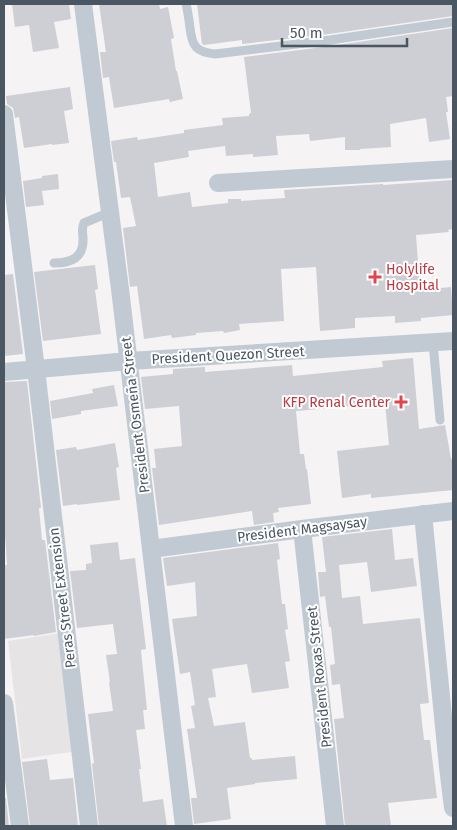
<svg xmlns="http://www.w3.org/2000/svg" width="457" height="830" viewBox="0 0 457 830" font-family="'Fira Sans',sans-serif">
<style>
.education{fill:#e6e4e5}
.building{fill:#cdcfd5}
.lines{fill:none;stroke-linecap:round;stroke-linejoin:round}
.lane{stroke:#c1cad2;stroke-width:9}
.street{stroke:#c1cad2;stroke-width:18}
.health-dot{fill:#e0444e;stroke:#fff;stroke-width:2}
.labels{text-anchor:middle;stroke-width:4;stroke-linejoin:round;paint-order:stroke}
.health-label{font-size:14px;fill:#be3a42;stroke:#fff;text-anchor:start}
.street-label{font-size:14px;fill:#4a5661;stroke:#fff}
</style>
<rect width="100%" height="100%" fill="#f5f3f3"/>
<!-- education -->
<path class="education" d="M68,632L85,750L22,759L8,641Z"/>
<!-- building -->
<path class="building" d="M12,4H69L71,19L54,22L59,48L33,52L29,25L15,27Z
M99,4H159L160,9L168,7L174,38L171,39L176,71H177L183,99L170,102L169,99L114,108L109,77L103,78L100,52H106Z
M197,4H452L453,16L329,34L242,44V40L204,45L202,44Z
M453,28V96L446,97L448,112H446L450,139L429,142L426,118L390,124L391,147L360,149V150H345V137L310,141L309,134L276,136L278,155L253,157V154L226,156L225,146L188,151L189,157L154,163L158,197L190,192L192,207L228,203V199H241V201L285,198L284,190L383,184V185L453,180V229L448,230L449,232L416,235L420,290L451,287L453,315L421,318V321L395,323V316L355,318V328L320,331L316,267L281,269L284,321L239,324L240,330L224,333L223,331L196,333V335L172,338L171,335L144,339L137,286L130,287L123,228L136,226L130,197L121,198L116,162H114L111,141L137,137L138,140L184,133V130L223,125L222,118L249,116V114L251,113L244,57L331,46Z
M70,87L73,109L64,111L69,143L52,145V144L24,148L19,117L15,118L13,108L7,104L6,96Z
M58,174L59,189L42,191L44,205L26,207L23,181L42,178V176Z
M95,265L98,289L95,290L101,334L43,341L34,272Z
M13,274L23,354L4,356V275Z
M413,358L419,429L445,425L451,459L453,458V490L371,498V494L342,498L337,451L389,445L385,403L296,411L300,454H304L306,469H307L311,504L278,508L279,512L273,513L274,522L254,525L252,511L159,525L152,468H156L154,449L182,446L179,406L145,409L141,377L173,374V369L205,367V372L292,365L293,376L383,367L382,361Z
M27,381L41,508H39L42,540H45L56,632L34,636V635L4,639V565H7L4,519V382Z
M114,385L118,406L81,411V414L52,419L50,401L93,393L92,389Z
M115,443L119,467L116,468L120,500L77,505V504L63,506L56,450L76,447L77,450Z
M392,529L395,560L413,558L417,586L371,592L367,562L339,565L342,598L360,596L363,624L420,618L429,703L420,704L424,740H430L437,798L388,803L391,826H345L334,719L344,718L340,684L332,685L330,665L335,664L331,627H329L325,596L320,597L318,572H326L322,537Z
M118,542L120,560L135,558L146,649L141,650L147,710H143L145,729L136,730L141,769H139L143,802L163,799L167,826H99L92,764L94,763L88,714L113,711L109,682H110L106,655L117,654L113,624L77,628L70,571L86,570V564L92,563L90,545Z
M278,543L280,559L277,560L282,604H285L288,629L285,630L290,661L285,662L289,688L252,693L247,664L212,669L216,697L208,698L214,726L245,722L250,758H252V760L295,756L297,779L255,783V784L227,788L231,819L194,824L191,798H197L187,729L195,728L191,706L195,705L190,672L180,674L172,619L197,616L195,582L167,586L163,558Z
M47,759L50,780L73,778L78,826H30L22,762Z
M4,798H6L9,826H4Z"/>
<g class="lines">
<!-- lane -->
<path class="lane" d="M186,4C188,12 189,20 190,28C192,46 196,52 215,54L330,40L453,22
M54,263C71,263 84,258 83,238C83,232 81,229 84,223L110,212
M433,343L440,420"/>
<!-- street -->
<path class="street" d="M83,4L120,289L184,826
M4,114L36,369L89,826
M218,183L453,169
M4,372L129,361L453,341
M423,514L448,767L453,808
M302,529L335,826
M151,549L302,529L453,511
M4,703L20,826"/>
</g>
<!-- markers -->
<g class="health-dot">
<path d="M372.5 269.5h5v5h5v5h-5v5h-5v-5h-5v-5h5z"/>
<path d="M398.5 394.5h5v5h5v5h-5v5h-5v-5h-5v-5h5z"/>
</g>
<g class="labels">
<!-- health labels -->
<g class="health-label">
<text x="386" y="274">Holylife<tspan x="386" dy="16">Hospital</tspan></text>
<text x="390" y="407" text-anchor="end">KFP Renal Center</text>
</g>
<!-- street labels -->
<g class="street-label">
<text transform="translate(228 355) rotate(-3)" y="5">President Quezon Street</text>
<text transform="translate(135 415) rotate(-97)" y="5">President Osmeña Street</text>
<text transform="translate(302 529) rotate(-7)" y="5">President Magsaysay</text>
<text transform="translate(62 598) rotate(-97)" y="5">Peras Street Extension</text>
<text transform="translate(319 677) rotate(-96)" y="5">President Roxas Street</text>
</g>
</g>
<!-- border -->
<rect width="457" height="830" fill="none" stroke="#4a5661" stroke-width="10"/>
<!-- scale -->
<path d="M282 38v8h125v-8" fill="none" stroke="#4a5661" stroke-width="2.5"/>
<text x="290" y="38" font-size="15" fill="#4a5661" stroke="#ffffff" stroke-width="4" paint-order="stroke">50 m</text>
</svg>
